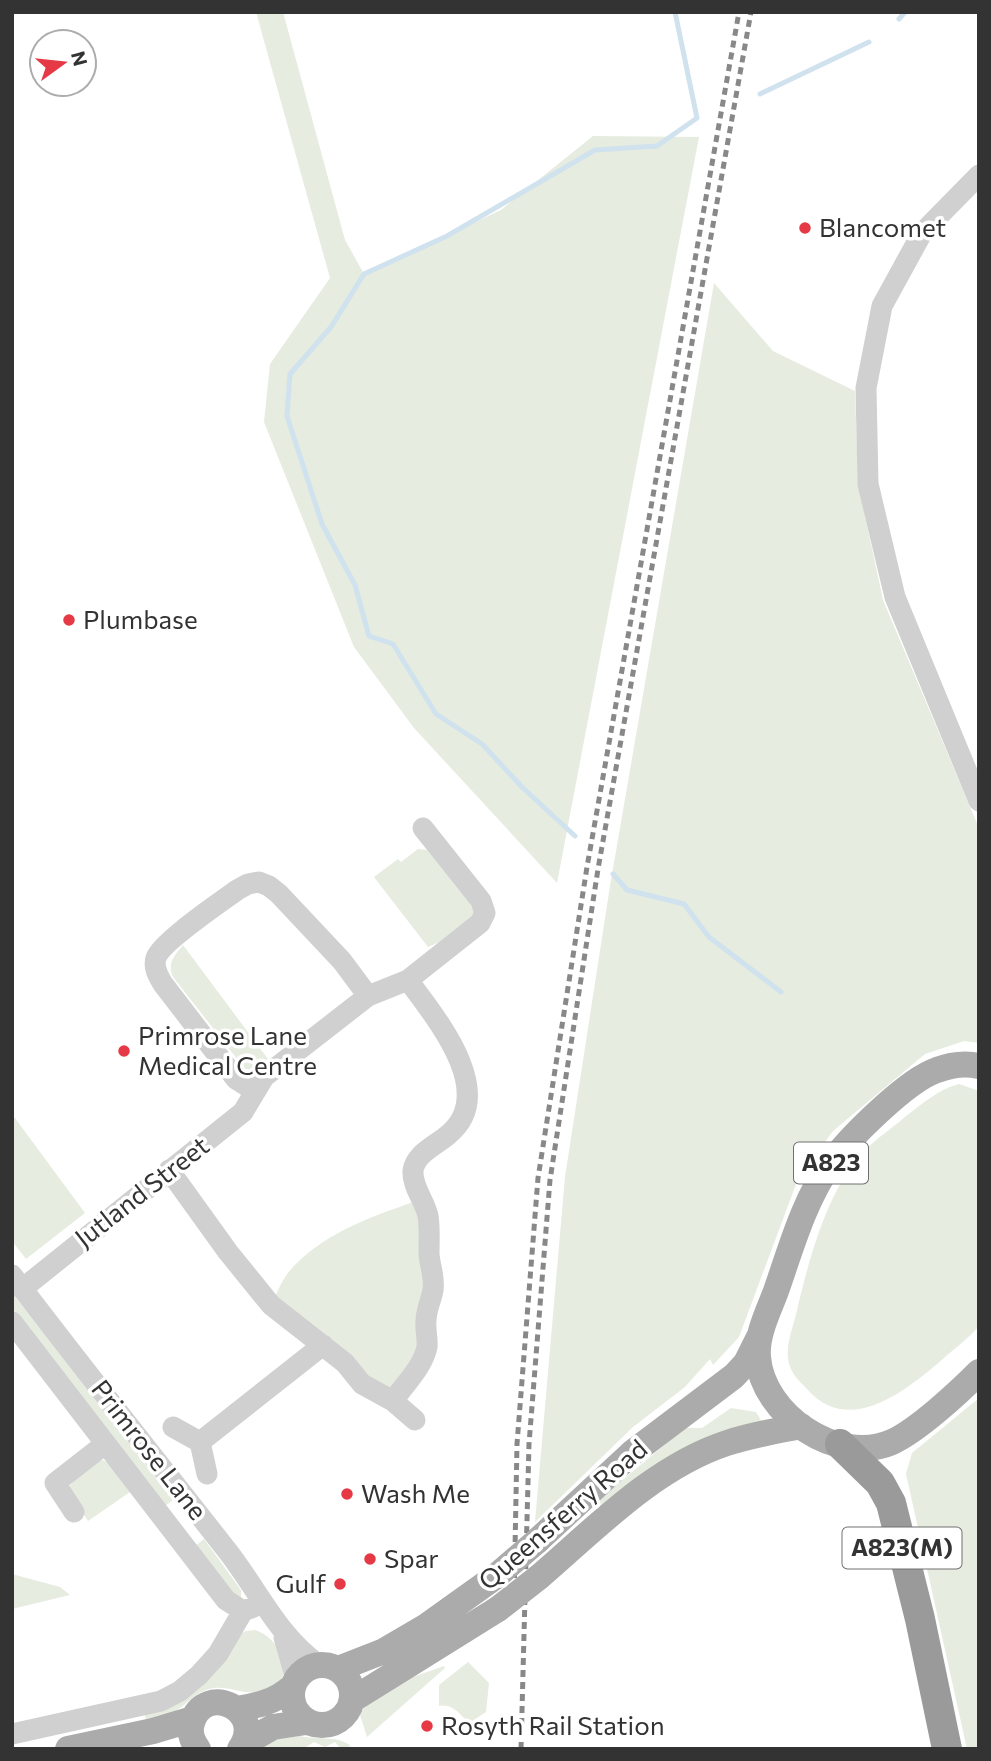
<svg xmlns="http://www.w3.org/2000/svg" width="991" height="1761" viewBox="0 0 991 1761" font-family="Commissioner,sans-serif">
<style>
.green{fill:#e6ecdf}
.lines{fill:none;stroke-linecap:round;stroke-linejoin:round}
.stream{stroke:#cfe2ee;stroke-width:5}
.minor{stroke:#d0d0d0;stroke-width:21}
.major{stroke:#ababab;stroke-width:26}
.highway{stroke:#9a9a9a;stroke-width:30}
.rail{stroke:#888;stroke-width:5;stroke-dasharray:7 5;stroke-linecap:butt}
.major-bridge{stroke:#ababab;stroke-width:26}
.poi-dot{fill:#e63946;stroke:#fff;stroke-width:2.5}
.labels{text-anchor:middle;stroke-width:7;stroke-linejoin:round;paint-order:stroke}
.shield{fill:#fff;stroke:#707070;stroke-width:2}
.shield-label{font-size:24px;font-weight:bold;fill:#333}
.poi-label{font-size:26px;fill:#333;stroke:#fff;text-anchor:start}
.street-label{font-size:26px;fill:#333;stroke:#fff}
</style>
<rect width="100%" height="100%" fill="#fff"/>
<!-- green -->
<path class="green" d="M256,12H283L345,240L364,274L501,210L593,136L699,137L557,883L414,728L354,647L264,422L270,364L330,278Z
M714,283L773,351L855,391L858,483L883,600L979,828V1043L964,1041L925,1054L833,1131L798,1179L739,1337L713,1365L710,1359L685,1387L633,1427L535,1522L565,1177L610,886Z
M418,849L427,850L474,909V915L439,942L428,947L374,877L398,859L401,862Z
M183,945L268,1059L255,1069H246L241,1064L173,977C167,963 174,956 183,945Z
M959,1084L979,1091V1326C969,1338 955,1348 944,1358C908,1389 850,1438 807,1389C798,1380 789,1371 788,1358C786,1342 795,1322 798,1306C810,1256 828,1189 864,1151C876,1139 892,1128 905,1117C922,1104 937,1090 959,1084Z
M12,1114L85,1213L26,1259L12,1241Z
M422,1199L427,1346L393,1401L271,1305C277,1293 283,1277 293,1267C327,1231 376,1215 422,1199Z
M12,1293L173,1500L165,1506L12,1308Z
M979,1398V1749H967L906,1474L912,1453Z
M731,1408L756,1412L765,1427L601,1508L596,1502L685,1428H702Z
M103,1460L108,1463L130,1492L88,1521L68,1491C72,1478 90,1464 103,1460Z
M204,1539L241,1590V1598L237,1599L194,1547Z
M12,1574L60,1587L70,1595L12,1609Z
M255,1630C277,1637 300,1671 272,1687C247,1701 231,1683 209,1689C195,1693 188,1703 177,1710C168,1715 156,1717 146,1720L144,1713L236,1636L246,1631Z
M468,1662L489,1683L486,1712L469,1723C460,1714 452,1703 439,1706V1685Z
M444,1666L445,1668L367,1737L360,1715L364,1708L413,1677Z
M300,1736C318,1740 336,1735 351,1746L341,1749L335,1742L325,1747L314,1742L303,1749H260L275,1739Z"/>
<g class="lines">
<!-- stream -->
<path class="stream" d="M899,19L905,12
M760,94L869,42
M575,836L523,788L482,744L436,714L393,644L369,636L355,585L322,524L287,416L290,374L331,327L364,274L447,236L595,150L657,146L697,118L675,12
M613,874L627,890L684,904L709,937L781,992"/>
<!-- minor -->
<path class="minor" d="M979,175L922,233L882,306L866,388L868,484L895,597L979,801
M255,1091L236,1079L163,984C158,976 153,967 156,958C161,942 221,902 237,890L248,884L259,882L269,886L279,894L342,961L368,996
M169,1170L228,1252L271,1305L345,1363L362,1384L393,1401L415,1420
M12,1275C83,1369 157,1461 229,1553C259,1592 278,1636 319,1665
M22,1289L243,1112L264,1077L368,996L408,980L480,923L485,913L481,901L423,828
M12,1322L226,1600L243,1611
M393,1401C404,1385 423,1367 427,1347C428,1339 425,1330 426,1321C426,1310 431,1301 433,1290C435,1277 430,1267 429,1254C429,1241 430,1228 428,1216C425,1201 412,1187 413,1171C415,1153 437,1145 449,1134C499,1092 434,1016 408,980
M173,1427L200,1442L207,1474
M200,1442L323,1345
M74,1512L55,1483L105,1444
M284,1637L296,1679
M12,1734L161,1701L180,1691L199,1675L218,1654L243,1611L254,1607"/>
<!-- major -->
<path class="major" d="M979,1066C966,1063 950,1065 937,1070C907,1080 849,1138 830,1164C804,1201 791,1248 776,1291C769,1310 756,1335 758,1357C762,1414 837,1466 892,1442C918,1430 958,1393 979,1372
M537,1541L632,1453L734,1376L746,1363L759,1337
M539,1577C596,1528 654,1467 727,1443C751,1435 776,1431 801,1426
M292 1695a30 30 0 1 1 60 0a30 30 0 1 1-60 0Z
M338,1669L384,1651L425,1627L495,1577
M352,1700L498,1609
M237,1709C259,1705 275,1702 292,1687
M243,1744L273,1727L306,1722
M68,1749L153,1731L193,1719
M198,1749C192,1741 189,1732 192,1723C204,1681 267,1710 240,1749"/>
<!-- highway -->
<path class="highway" d="M840,1444L880,1483L891,1503L920,1619L947,1749"/>
<!-- rail -->
<path class="rail" d="M514,1602L517,1444L538,1178L587,867L739,12
M521,1749L529,1444L550,1180L598,869L751,12"/>
<!-- major-bridge -->
<path class="major-bridge" d="M495,1577L537,1541
M498,1609L539,1577"/>
</g>
<!-- markers -->
<g class="poi-dot">
<circle cx="805" cy="228" r="7"/>
<circle cx="69" cy="620" r="7"/>
<circle cx="124" cy="1051" r="7"/>
<circle cx="347" cy="1494" r="7"/>
<circle cx="370" cy="1559" r="7"/>
<circle cx="340" cy="1584" r="7"/>
<circle cx="427" cy="1726" r="7"/>
</g>
<g class="labels">
<!-- shield labels -->
<g class="shield">
<rect x="794" y="1142.5" width="74" height="41" rx="5"/>
<rect x="842.5" y="1527.5" width="119" height="41" rx="5"/>
</g>
<g class="shield-label">
<text x="831" y="1171">A823</text>
<text x="902" y="1556">A823(M)</text>
</g>
<!-- poi labels -->
<g class="poi-label">
<text x="819" y="237">Blancomet</text>
<text x="83" y="629">Plumbase</text>
<text x="138" y="1045">Primrose Lane<tspan x="138" dy="30">Medical Centre</tspan></text>
<text x="361" y="1503">Wash Me</text>
<text x="384" y="1568">Spar</text>
<text x="326" y="1593" text-anchor="end">Gulf</text>
<text x="441" y="1735">Rosyth Rail Station</text>
</g>
<!-- street labels -->
<g class="street-label">
<text transform="translate(142 1192) rotate(-38)" y="9">Jutland Street</text>
<text transform="translate(149 1450) rotate(52)" y="9">Primrose Lane</text>
<text transform="translate(563 1515) rotate(-41)" y="9">Queensferry Road</text>
</g>
</g>
<!-- border -->
<rect width="991" height="1761" fill="none" stroke="#333333" stroke-width="28"/>
<!-- north arrow -->
<g transform="translate(63 63) rotate(75)"><circle r="33" fill="#ffffff" stroke="#adadad" stroke-width="2"/>
<path d="M0-5L12 26L0 18L-12 26Z" fill="#e63946"/>
<text y="-10" font-size="19" font-weight="bold" text-anchor="middle" fill="#333333">N</text>
</g>
</svg>
